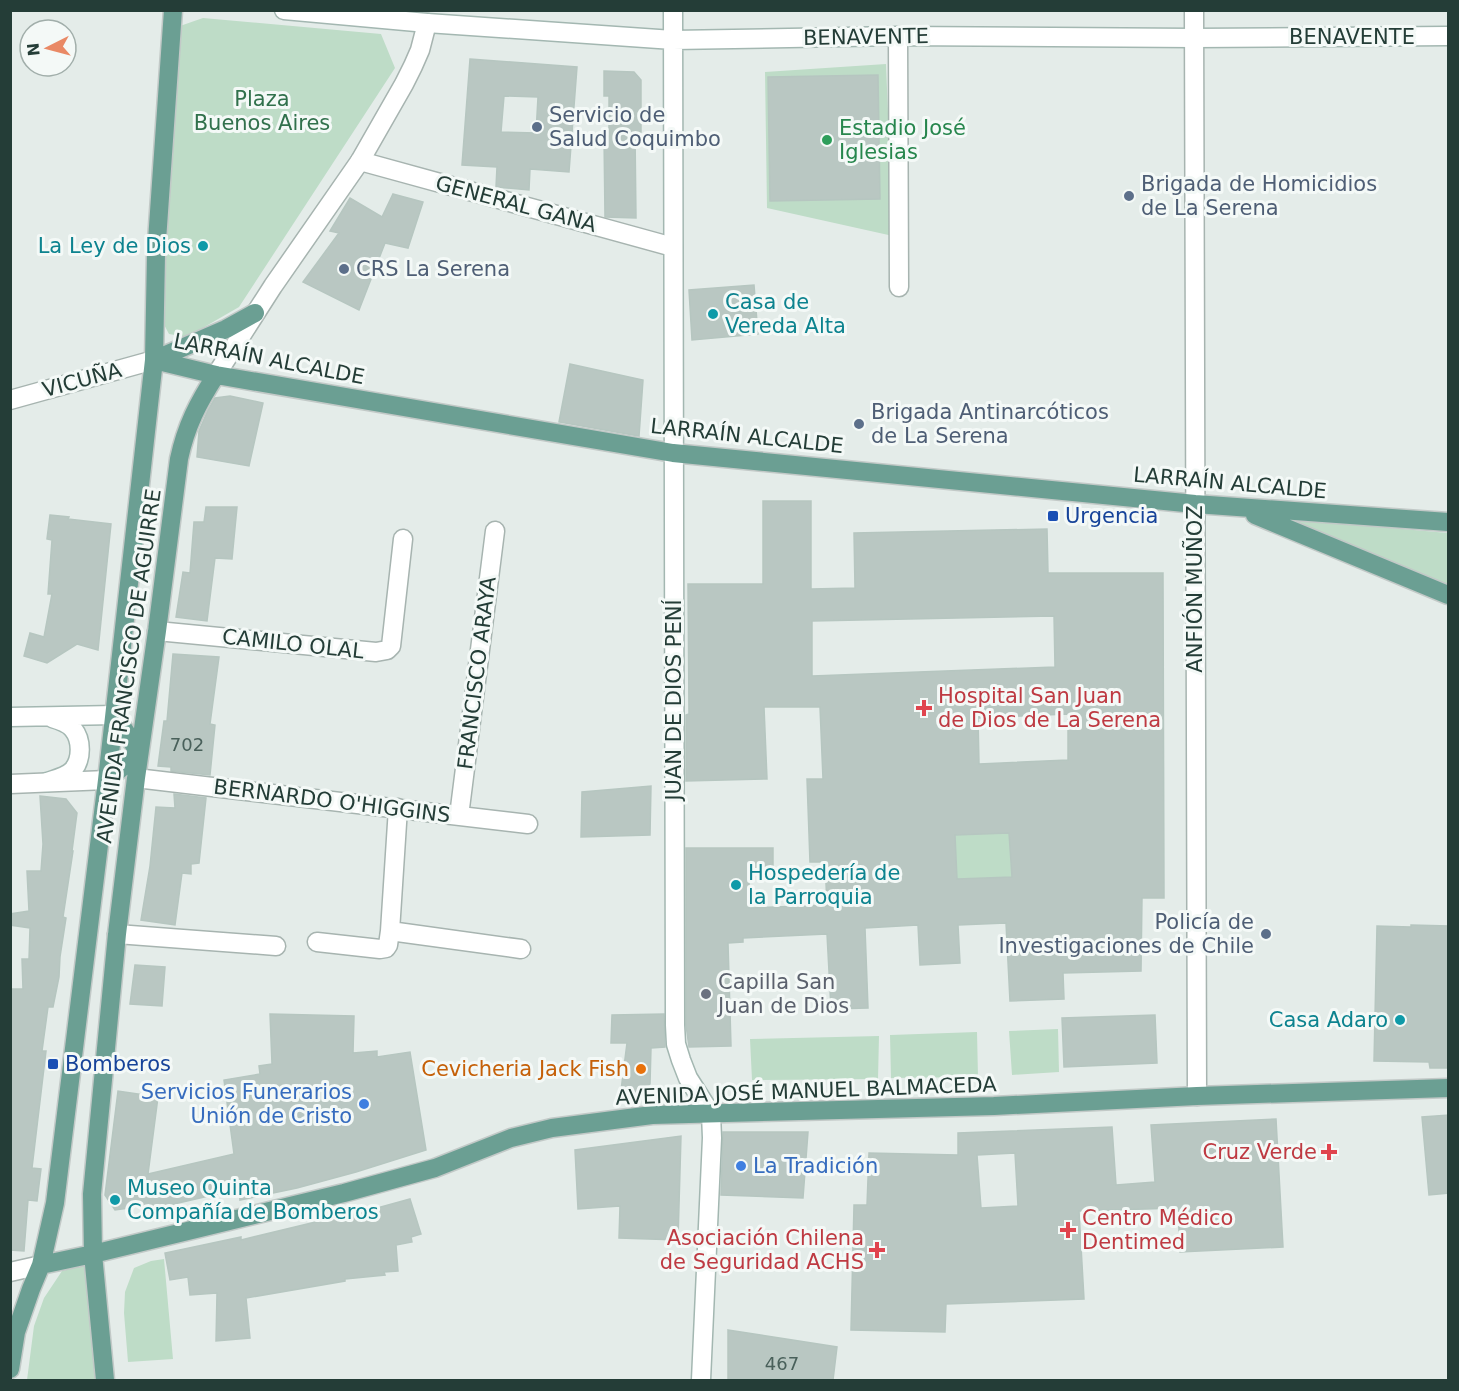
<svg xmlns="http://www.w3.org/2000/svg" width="1459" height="1391" viewBox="0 0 1459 1391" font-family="'DejaVu Sans',sans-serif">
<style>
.green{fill:#bedcc7}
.building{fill:#b9c7c2;stroke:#b6c6c0;stroke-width:1.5;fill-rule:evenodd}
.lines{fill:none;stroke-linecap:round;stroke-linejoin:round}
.minor-casing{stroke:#a7b4b0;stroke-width:21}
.tertiary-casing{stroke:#a7b4b0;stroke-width:21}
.secondary-casing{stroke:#a3b7b1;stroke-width:21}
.primary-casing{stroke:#c2c9c7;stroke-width:21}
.minor{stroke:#fff;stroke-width:18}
.tertiary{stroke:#fff;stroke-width:18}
.secondary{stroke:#fff;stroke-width:18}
.primary{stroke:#6b9f93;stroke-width:18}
.service-dot{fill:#5c6f8a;stroke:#f4f9f7;stroke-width:2}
.leisure-dot{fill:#2e9e5b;stroke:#f4f9f7;stroke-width:2}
.culture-dot{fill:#0f9aa8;stroke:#f4f9f7;stroke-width:2}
.transit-dot{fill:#1a4fb4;stroke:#f4f9f7;stroke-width:2}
.health-dot{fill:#e0444e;stroke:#f4f9f7;stroke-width:2}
.worship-dot{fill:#6b7280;stroke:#f4f9f7;stroke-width:2}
.food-dot{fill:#e8710a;stroke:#f4f9f7;stroke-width:2}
.shop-dot{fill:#3f7fe0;stroke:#f4f9f7;stroke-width:2}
.labels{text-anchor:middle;stroke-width:6;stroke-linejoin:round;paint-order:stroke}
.number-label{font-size:18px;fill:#49605a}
.street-label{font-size:21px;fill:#243d37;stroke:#f4f9f7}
.park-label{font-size:21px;fill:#31714c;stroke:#f4f9f7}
.service-label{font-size:21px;fill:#4e5e75;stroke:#f4f9f7;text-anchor:start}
.leisure-label{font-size:21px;fill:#27864d;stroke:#f4f9f7;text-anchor:start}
.culture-label{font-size:21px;fill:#0d838f;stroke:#f4f9f7;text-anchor:start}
.transit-label{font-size:21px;fill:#164399;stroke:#f4f9f7;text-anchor:start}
.health-label{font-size:21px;fill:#be3a42;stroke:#f4f9f7;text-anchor:start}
.worship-label{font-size:21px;fill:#5b616d;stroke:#f4f9f7;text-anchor:start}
.food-label{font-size:21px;fill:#c56008;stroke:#f4f9f7;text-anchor:end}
.shop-label{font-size:21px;fill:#366cbe;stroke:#f4f9f7;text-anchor:end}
</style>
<rect width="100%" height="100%" fill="#e4ece9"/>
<!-- green -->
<path class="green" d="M203,18L381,34L395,68L239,307L187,337L169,334L161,319L180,26Z
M886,64L893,236L767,208L765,72Z
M1277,518L1448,533V600Z
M1009,833L1012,877L957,879L955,835Z
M1058,1029L1059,1072L1012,1075L1009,1031Z
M977,1032L978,1077L891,1078L890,1035Z
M879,1036L878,1079L752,1080L750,1039Z
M164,1259L173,1359L128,1362L124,1313L125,1292L134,1268L151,1261Z
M86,1265L97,1380H27L34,1326L44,1298L62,1271Z"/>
<!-- building -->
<path class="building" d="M470,59L577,67L569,172L530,169L529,190L496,187L497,167L462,165ZM504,96L538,97L536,133L501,132Z
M604,71L634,72L641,80V132H635L636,218L605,217L604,136H609V96H604Z
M878,75L880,199L770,201L768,77Z
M393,194L423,202L408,248L385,243L359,310L303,282L339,233L330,231L350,198L382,217Z
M754,285L758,334L692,340L689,290Z
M570,364L643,380L639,436L559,422Z
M230,396L263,403L249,466L197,457L199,431L208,410L215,398Z
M763,501H811V589L855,588L854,533L1047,529L1048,573H1163L1164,898H1142L1141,971L1063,973L1064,999L1010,1001L1006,923L958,925L960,963L920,965L918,925L865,928L868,1008L831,1009L827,934L743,938V942L728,943L731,1046L689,1047L686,1025V848H773V869H749V908L827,905L825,862H810L807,779H823L820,707H764L767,779L686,781V715L689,714L688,584H763ZM1054,616L1055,667L812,676V621ZM1068,714V760L979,764L978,718ZM1009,833L1012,877L957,879L955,835Z
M206,507H237L232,559L215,558L207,621L176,617L183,572L190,573L194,522H204Z
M50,515L69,517L68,519L111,524L98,650L77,644L47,663L24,656L30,633L44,637L52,594H48L52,540L47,539Z
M173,654L219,657L210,724L215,725L210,775L171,771V767L158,766L164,721H167Z
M651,786L650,835L581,837L582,792Z
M174,794L206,798L199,863L191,864V874L182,873L175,925L141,920L150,866L156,807L175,808Z
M40,796L66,799L77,813L72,851H73L63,917L66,918L60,957L59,977L53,1007H48L42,1051H46L32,1168L41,1169L37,1201L28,1200L24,1251L10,1250V989H23L22,959H29L30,928L10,925V914L29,911L27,871H41L43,844Z
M1411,925L1449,926V1068H1430L1429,1062L1374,1061L1377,926L1411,927Z
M135,965L165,967L162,1006L130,1004Z
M270,1014L354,1016L353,1053L377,1051V1057L410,1052L426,1150L356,1172L297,1188L240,1200L239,1189L152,1209L151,1205L115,1210L105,1195L118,1091L158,1097L148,1174L234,1154L224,1080L260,1074L259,1066L272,1064Z
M664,1014L665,1047L651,1048L650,1084L639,1095L620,1098L627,1043H611L612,1015Z
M1155,1015L1157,1063L1064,1067L1062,1018Z
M1449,1115V1193L1429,1195L1422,1117Z
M1276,1119L1283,1247L1180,1252L1178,1208L1079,1211L1084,1299L946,1304L945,1332L851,1330L854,1205H867L869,1153L958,1155V1133L1112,1127L1116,1185L1155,1182L1151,1125ZM1015,1153L1018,1206L981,1208L977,1155Z
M723,1132H808L803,1198L721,1195Z
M681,1136L678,1240L619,1238L620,1206L578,1209L575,1150Z
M410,1199L421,1234L411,1237L412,1242L396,1245L398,1271L384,1272L385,1275L345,1279V1281L246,1298L250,1338L216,1341L217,1293L190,1295L188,1277L170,1280L165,1253L241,1237V1240L328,1219L370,1210Z
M728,1330L837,1347L833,1380H728Z"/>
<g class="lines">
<!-- minor casing -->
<g class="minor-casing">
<path id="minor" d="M1194,10L1197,1096
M898,36L899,287
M360,161L673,247
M10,400L154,360
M157,631L376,652L387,650L391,646L403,539
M136,778L528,824
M10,784L107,780
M459,816L495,531
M390,931L521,949
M117,934L276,946
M317,942L380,949L386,948L388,945L390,931L398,808"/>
</g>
<!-- tertiary casing -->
<g class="tertiary-casing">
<path id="tertiary" d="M216,375L273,286L360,161L404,84L413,66L420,50L427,23
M10,1272L41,1265"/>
</g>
<!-- secondary casing -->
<g class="secondary-casing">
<path id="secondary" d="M284,10L427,23L673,40L898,36L1194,38L1448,36
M673,10L675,1025L676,1044L681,1060L688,1078L711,1114L712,1138L701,1380
M10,717L115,715
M47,782C56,779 66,777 73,770C82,759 82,740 73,729C68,723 59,720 52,718"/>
</g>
<!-- primary casing -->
<g class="primary-casing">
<path id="primary" d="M154,360L216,375L673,453L1195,504L1448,522
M154,360L226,329L255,313
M1255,515L1448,595
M107,780L139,753L115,715
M41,1265L93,1254L344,1193L435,1168L511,1138L552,1128L652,1115L994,1106L1197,1096L1448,1088
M10,1369L16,1332L31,1289L41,1265L55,1203L107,780L154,360L156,255L173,10
M105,1380L93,1254L92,1194L117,934L136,778L157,631L179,459C186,426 198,403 216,375"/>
</g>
<!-- minor -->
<use href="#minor" class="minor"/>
<!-- tertiary -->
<use href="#tertiary" class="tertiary"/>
<!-- secondary -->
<use href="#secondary" class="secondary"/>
<!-- primary -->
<use href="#primary" class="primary"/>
</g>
<!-- markers -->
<g class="service-dot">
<circle cx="537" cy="127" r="6"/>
<circle cx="1129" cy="196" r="6"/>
<circle cx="344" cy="269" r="6"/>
<circle cx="859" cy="424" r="6"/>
<circle cx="1266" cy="934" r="6"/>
</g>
<circle class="leisure-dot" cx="827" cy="140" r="6"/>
<g class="culture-dot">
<circle cx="203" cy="246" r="6"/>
<circle cx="713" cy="314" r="6"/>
<circle cx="736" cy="885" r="6"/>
<circle cx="1400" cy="1020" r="6"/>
<circle cx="115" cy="1200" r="6"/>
</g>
<g class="transit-dot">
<rect x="1047" y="510" width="12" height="12" rx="3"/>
<rect x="47" y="1058" width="12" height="12" rx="3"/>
</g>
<g class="health-dot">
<path d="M921 699h6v6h6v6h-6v6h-6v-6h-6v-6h6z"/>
<path d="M1326 1143h6v6h6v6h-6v6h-6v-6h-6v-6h6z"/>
<path d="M1065 1221h6v6h6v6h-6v6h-6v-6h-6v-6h6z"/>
<path d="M874 1241h6v6h6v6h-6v6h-6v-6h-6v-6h6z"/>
</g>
<circle class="worship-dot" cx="706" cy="994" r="6"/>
<circle class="food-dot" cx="641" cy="1069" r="6"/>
<g class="shop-dot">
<circle cx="364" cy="1104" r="6"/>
<circle cx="741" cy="1166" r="6"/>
</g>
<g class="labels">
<!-- number labels -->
<g class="number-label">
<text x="187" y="751">702</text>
<text x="782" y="1370">467</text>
</g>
<!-- street labels -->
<g class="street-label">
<text transform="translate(866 37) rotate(-1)" y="7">BENAVENTE</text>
<text x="1352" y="44">BENAVENTE</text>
<text transform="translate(516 204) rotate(15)" y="7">GENERAL GANA</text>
<text transform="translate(269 359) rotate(11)" y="7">LARRAÍN ALCALDE</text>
<text transform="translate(82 380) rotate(-15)" y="7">VICUÑA</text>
<text transform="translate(747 436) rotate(6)" y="7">LARRAÍN ALCALDE</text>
<text transform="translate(1230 483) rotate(5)" y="7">LARRAÍN ALCALDE</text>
<text transform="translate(1195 589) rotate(-90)" y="7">ANFIÓN MUÑOZ</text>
<text transform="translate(293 644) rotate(6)" y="7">CAMILO OLAL</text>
<text transform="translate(129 666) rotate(-82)" y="7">AVENIDA FRANCISCO DE AGUIRRE</text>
<text transform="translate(477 673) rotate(-83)" y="7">FRANCISCO ARAYA</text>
<text transform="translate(674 700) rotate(-90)" y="7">JUAN DE DIOS PENÍ</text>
<text transform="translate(332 801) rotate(7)" y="7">BERNARDO O'HIGGINS</text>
<text transform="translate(806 1091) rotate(-2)" y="7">AVENIDA JOSÉ MANUEL BALMACEDA</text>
</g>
<!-- park labels -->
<g class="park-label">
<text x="262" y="106">Plaza<tspan x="262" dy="24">Buenos Aires</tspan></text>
</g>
<!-- service labels -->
<g class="service-label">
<text x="549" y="122">Servicio de<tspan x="549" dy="24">Salud Coquimbo</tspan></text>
<text x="1141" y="191">Brigada de Homicidios<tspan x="1141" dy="24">de La Serena</tspan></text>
<text x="356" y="276">CRS La Serena</text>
<text x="871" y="419">Brigada Antinarcóticos<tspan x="871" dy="24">de La Serena</tspan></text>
<text x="1254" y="929" text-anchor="end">Policía de<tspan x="1254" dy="24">Investigaciones de Chile</tspan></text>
</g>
<!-- leisure labels -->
<g class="leisure-label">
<text x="839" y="135">Estadio José<tspan x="839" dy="24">Iglesias</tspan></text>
</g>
<!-- culture labels -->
<g class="culture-label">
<text x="191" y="253" text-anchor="end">La Ley de Dios</text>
<text x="725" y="309">Casa de<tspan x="725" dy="24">Vereda Alta</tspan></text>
<text x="748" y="880">Hospedería de<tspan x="748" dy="24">la Parroquia</tspan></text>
<text x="1388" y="1027" text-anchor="end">Casa Adaro</text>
<text x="127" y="1195">Museo Quinta<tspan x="127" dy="24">Compañía de Bomberos</tspan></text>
</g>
<!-- transit labels -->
<g class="transit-label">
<text x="1065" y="523">Urgencia</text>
<text x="65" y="1071">Bomberos</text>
</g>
<!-- health labels -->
<g class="health-label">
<text x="938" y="703">Hospital San Juan<tspan x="938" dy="24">de Dios de La Serena</tspan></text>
<text x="1317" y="1159" text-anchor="end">Cruz Verde</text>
<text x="1082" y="1225">Centro Médico<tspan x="1082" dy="24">Dentimed</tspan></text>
<text x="864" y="1245" text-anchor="end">Asociación Chilena<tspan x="864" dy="24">de Seguridad ACHS</tspan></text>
</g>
<!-- worship labels -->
<g class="worship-label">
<text x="718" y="989">Capilla San<tspan x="718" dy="24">Juan de Dios</tspan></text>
</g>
<!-- food labels -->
<g class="food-label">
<text x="629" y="1076">Cevicheria Jack Fish</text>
</g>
<!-- shop labels -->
<g class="shop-label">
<text x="352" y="1099">Servicios Funerarios<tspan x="352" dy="24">Unión de Cristo</tspan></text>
<text x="753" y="1173" text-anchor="start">La Tradición</text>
</g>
</g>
<!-- border -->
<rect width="1459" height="1391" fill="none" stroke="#243d37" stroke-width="24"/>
<!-- north arrow -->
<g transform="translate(48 48) rotate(264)"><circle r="28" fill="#f4f9f7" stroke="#a1aeaa" stroke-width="1.5"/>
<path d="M0-4.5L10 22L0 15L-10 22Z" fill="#e98965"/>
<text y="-9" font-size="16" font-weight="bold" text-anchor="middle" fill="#243d37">N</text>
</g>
</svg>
